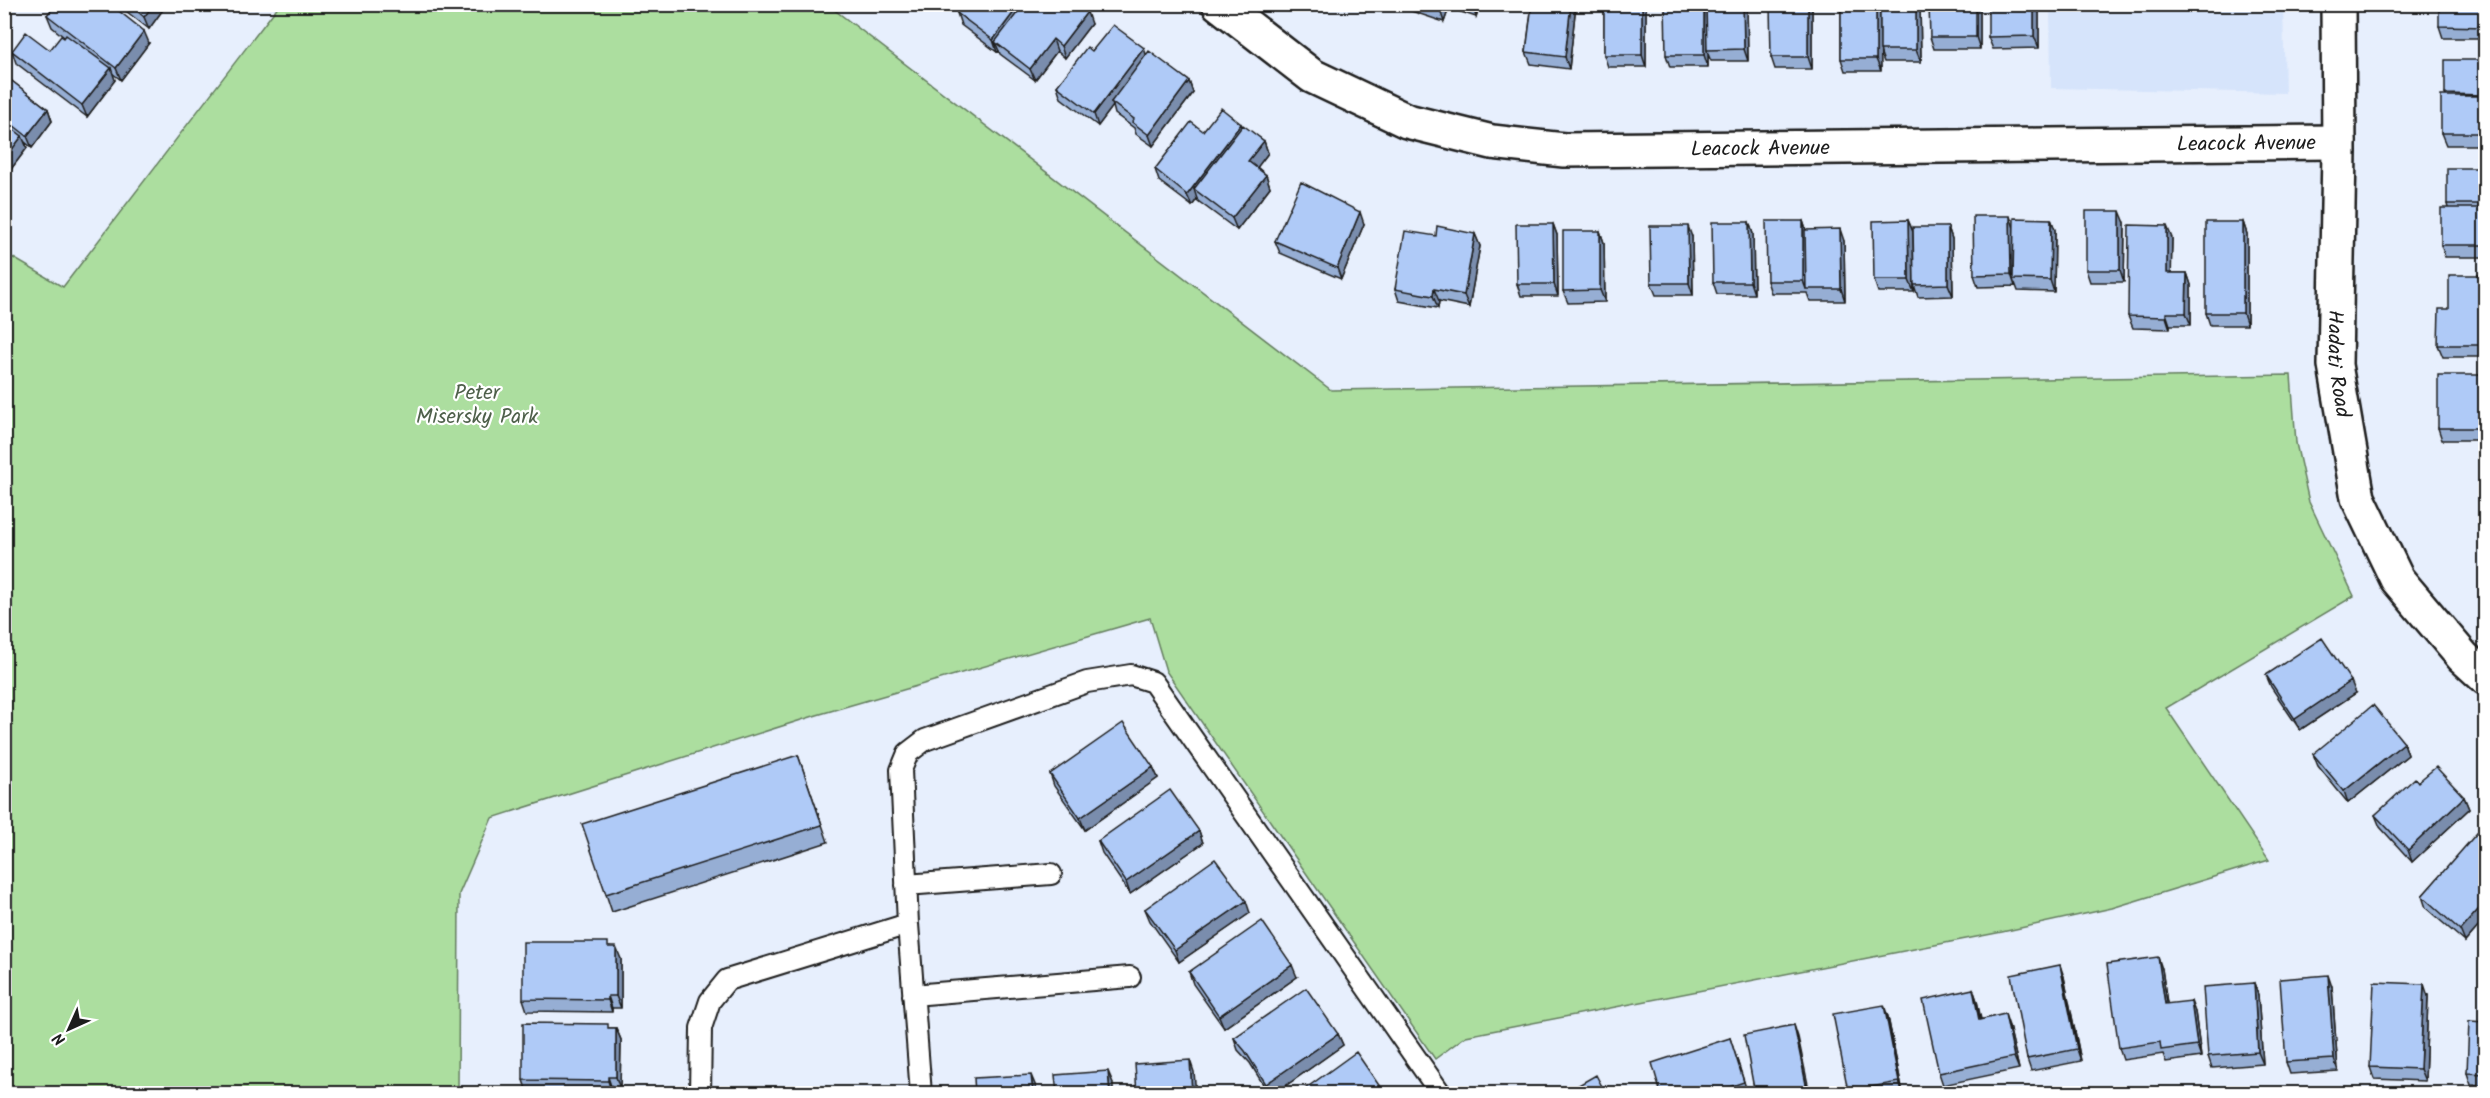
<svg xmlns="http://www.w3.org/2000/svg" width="2490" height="1098" viewBox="0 0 2490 1098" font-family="Kalam,sans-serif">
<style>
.built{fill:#d6e4fb}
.green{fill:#acde9f;stroke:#647d5e;stroke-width:1.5}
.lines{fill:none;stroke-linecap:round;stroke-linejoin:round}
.lane-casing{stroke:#1c1c1c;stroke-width:24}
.street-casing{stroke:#1c1c1c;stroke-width:38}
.lane{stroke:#fff;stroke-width:20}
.street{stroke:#fff;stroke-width:33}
.wall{fill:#96aed4;stroke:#1c1c1c;stroke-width:1.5}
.shaded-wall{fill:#7a8dad;stroke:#1c1c1c;stroke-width:1.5}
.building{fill:#afcaf7;stroke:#1c1c1c;stroke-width:1.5}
.labels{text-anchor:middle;stroke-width:4.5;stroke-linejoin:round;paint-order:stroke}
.street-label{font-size:21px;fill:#1c1c1c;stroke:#fff}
.park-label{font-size:21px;fill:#4e604a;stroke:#fff}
</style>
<rect width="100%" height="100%" fill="#e7effd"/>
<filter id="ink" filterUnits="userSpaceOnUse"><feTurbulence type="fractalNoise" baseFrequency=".0167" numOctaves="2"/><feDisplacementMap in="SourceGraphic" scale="12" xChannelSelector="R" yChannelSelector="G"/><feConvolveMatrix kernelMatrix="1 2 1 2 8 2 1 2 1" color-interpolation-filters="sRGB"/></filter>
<g filter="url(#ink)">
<!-- built -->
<path class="built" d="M2050,5H2283L2285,93L2051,88Z"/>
<!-- green -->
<path class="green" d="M279,5H828L1331,390L2291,375L2296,443L2309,502L2354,596L2166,708L2269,860L2112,908L2002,932L1466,1036L1435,1059L1166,671L1150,618L817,715L492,818L459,894L458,1093H5V253L63,287Z"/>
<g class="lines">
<!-- lane casing -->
<g class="lane-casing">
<path id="lane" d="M906,885L1051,874
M913,995L1130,977
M700,1094L701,1028L710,1001L727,980L908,924
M921,1094L908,924L901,770L908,753L925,740L1087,682L1131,675L1153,682L1441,1094"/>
</g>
<!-- street casing -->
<g class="street-casing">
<g id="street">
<path id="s1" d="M1219,4L1312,76L1407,121L1492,142L1564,150L2339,142"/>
<path id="s2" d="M2338,4L2339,152L2335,365L2358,498L2397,579L2463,657L2486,678"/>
</g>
</g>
<!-- lane -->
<use href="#lane" class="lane"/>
<!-- street -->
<use href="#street" class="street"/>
</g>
<!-- wall -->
<path class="wall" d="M117,4H167L149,29Z
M963,4H1080L1091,24L1065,58L1057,51L1035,80L1000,54L999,51L997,52L961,25L957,13Z
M1404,4H1480L1476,17L1449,8L1444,22L1405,9Z
M1532,4H1576L1569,69L1531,64L1526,52Z
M1604,4H1646V67H1608L1604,55Z
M1747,4L1748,61H1711L1708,54V67H1670L1666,55Z
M1841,4H1878L1880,10V4H1920L1921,62H1884L1880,51L1881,71H1845L1841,59Z
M1980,4V49H1934L1930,37Z
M2039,4V48L1993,49L1988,37Z
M2486,4V38H2443L2439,26Z
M1812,10V69H1775L1771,57Z
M47,15L149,43L121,80L112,73L115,80L87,117L16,63L12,51L50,50L64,37L52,27Z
M1092,51L1146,54L1189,81L1193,93L1153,146L1136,134L1134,128L1115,114L1113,106L1098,126L1061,98L1057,86Z
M2486,60V145H2446L2441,133L2446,96L2445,94Z
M4,75L48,109L52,121L32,148L25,142L27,148L5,177L4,176Z
M1242,126L1264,141L1268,153L1257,167L1266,175L1270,187L1237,230L1198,201L1197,199L1192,206L1159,181L1155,169L1203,131Z
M2486,168V257H2445L2441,245L2448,208L2447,204Z
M2051,219L2055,230L2054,292L2018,291L2015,283V286L1978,287L1974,275L2014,227Z
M1908,220L1913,232L1948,227L1952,239L1953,296L1918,297L1914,285L1913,233L1914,292H1878L1874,280Z
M1803,221L1806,230L1844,241L1845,301H1810L1807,293H1771L1767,281Z
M1749,222L1753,234L1754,294H1717L1713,282Z
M2243,222L2247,234V325H2210L2206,313Z
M2125,223L2124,282H2090L2086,270Z
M1364,224L1341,279L1280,253L1275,241Z
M1553,224L1557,235L1558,296H1521L1517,284Z
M1600,231L1604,243L1605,302L1568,303L1563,291Z
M1475,234L1480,246L1469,307L1439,301L1438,308L1399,301L1395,289L1436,236Z
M1692,237L1693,295H1656L1651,283Z
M2172,238L2171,273H2187L2191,285V325H2170V329L2133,328L2128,316Z
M2486,275V357H2443L2438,345Z
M2486,375V440H2442L2438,428Z
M2266,675L2356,693L2300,730L2271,687Z
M2404,743L2408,755L2348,803L2318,766L2313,754Z
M798,755L828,842L612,912L606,894Z
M1153,767L1158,778L1085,830L1054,786L1050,774Z
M2418,782L2464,797L2469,809L2412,862L2380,827L2375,815Z
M2486,826V918L2465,942L2426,908L2422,896Z
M1199,831L1203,843L1130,894L1102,853L1098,841Z
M1145,909L1250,913L1179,962L1150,921Z
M610,947L621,959V1008H612V1012L527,1011L523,999Z
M2162,969L2167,1004L2195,1012L2201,1057L2166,1062L2163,1054L2123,1060L2119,1048Z
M1189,972L1297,977L1224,1028L1193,984Z
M2064,977L2081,1061L2031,1071L2027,1059Z
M2254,983L2258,995L2263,1064L2212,1068L2208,1056Z
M2332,987L2338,1071L2290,1074L2286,1062Z
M1973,989L1977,1001L1981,1019L2009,1026L2019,1069L1943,1085L1939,1073Z
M2428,996L2425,1081L2374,1079L2370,1067Z
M1888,1017L1903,1094H1849L1848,1091Z
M2486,1022V1086L2471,1085L2467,1073Z
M609,1028H616L621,1040L620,1089H612V1093L527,1092L523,1080Z
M1338,1034L1343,1045L1274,1094H1269L1250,1063L1238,1050L1234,1038Z
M1730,1038L1748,1094H1661Z"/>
<!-- shaded-wall -->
<path class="shaded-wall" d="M154,4H167L149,29L144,17Z
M1020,4H1033L995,42L999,51L997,52L993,40Z
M1442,4H1448L1449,8L1444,22L1440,10Z
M1472,4H1480L1476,17Z
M1571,4H1576L1569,69L1565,57Z
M1642,4H1646V67L1642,55Z
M1704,4H1708L1707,50L1708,54V67L1704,55Z
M1743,4H1747L1748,61L1744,49Z
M1808,4H1810L1812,10V69L1808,57Z
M1876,4H1878L1880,11L1881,71L1876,59Z
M1916,4H1920L1921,62L1916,50Z
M1976,4H1980V49L1976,37Z
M2034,4H2039V48L2034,36Z
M1087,12L1091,24L1065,58L1061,46Z
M144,31L149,43L121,80L116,68Z
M1053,39L1057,51L1035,80L1030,69Z
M1144,48L1148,60L1111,102L1113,106L1098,126L1094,114Z
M111,68L115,80L87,117L82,105Z
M1189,81L1193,93L1153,146L1149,135Z
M48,109L52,121L32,148L27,136Z
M1241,124L1246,136L1194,189L1197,199L1192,206L1187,195Z
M22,136L27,148L5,177L4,160Z
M1264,141L1268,153L1253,173L1248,161Z
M1266,175L1270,187L1237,230L1232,218Z
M7,188L11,200L4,209V191Z
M2120,211L2125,223L2124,282L2120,270Z
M1360,212L1364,224L1341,279L1337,268Z
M2010,216L2014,228L2013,279L2015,286L2011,274Z
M2051,219L2055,230L2054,292L2050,280Z
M1908,220L1913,232L1914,292L1909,280Z
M1803,221L1807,233L1806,289L1803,281Z
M1749,222L1753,234L1754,294L1750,282Z
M2243,222L2247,234V325L2243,313Z
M1553,224L1557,235L1558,296L1554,284Z
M1688,226L1692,237L1693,295L1689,283Z
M2167,226L2172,238L2171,285L2167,273Z
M1948,227L1952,239L1953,296L1948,284Z
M1840,229L1844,241L1845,301L1841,289Z
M1600,231L1604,243L1605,302L1600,290Z
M1475,234L1480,246L1469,307L1464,295Z
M2187,273L2191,285V325L2186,313Z
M1434,289L1439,301L1438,308L1433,296Z
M2166,313L2170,325V329L2166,317Z
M2351,681L2356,693L2300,730L2295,719Z
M2404,743L2408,755L2348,803L2344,791Z
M1153,767L1158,778L1085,830L1080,818Z
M2464,797L2469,809L2412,862L2408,850Z
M1199,831L1203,843L1130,894L1126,882Z
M1246,901L1250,913L1179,962L1175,950Z
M2486,901V918L2465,942L2460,930Z
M616,947L621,959V1008L616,996Z
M2158,957L2162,969L2169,1016L2165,1004Z
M1292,965L1297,977L1224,1028L1219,1016Z
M2060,965L2064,977L2081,1061L2077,1049Z
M2328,975L2332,987L2338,1071L2334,1059Z
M2254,983L2258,995L2263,1064L2258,1052Z
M2424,984L2428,996L2425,1081L2420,1069Z
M1973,989L1977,1001L1983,1032L1979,1020Z
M608,996L612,1008V1012L608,1000Z
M2191,1001L2195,1012L2201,1057L2197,1045Z
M1884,1005L1888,1017L1903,1094L1899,1082Z
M2005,1014L2009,1026L2019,1069L2014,1057Z
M1794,1025L1798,1037L1810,1094H1808Z
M616,1028L621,1040L620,1089L616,1077Z
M1338,1034L1343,1045L1274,1094H1269L1266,1084Z
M1190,1060L1194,1072L1196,1094H1192Z
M1108,1071L1113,1083V1094H1110Z
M1031,1075L1036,1087V1094H1033Z
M608,1077L612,1089V1093L608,1081Z"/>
<!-- building -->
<path class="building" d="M56,4H95L97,6L98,4H110L144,31L116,68L47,15Z
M129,4H154L144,17Z
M963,4H1020L993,40L957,13Z
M1024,4H1077L1087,12L1061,46L1053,39L1030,69L995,42Z
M1422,4H1442L1440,10Z
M1532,4H1571L1565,57L1526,52Z
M1604,4H1642V55H1604Z
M1665,4H1704V55H1666Z
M1706,4H1743L1744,49L1707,50Z
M1770,4H1808V57H1771Z
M1841,4H1876V59H1841Z
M1880,4H1916V50H1880Z
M1929,4H1976V37H1930Z
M1988,4H2034V36L1988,37Z
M2439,4H2486V27L2439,26Z
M1113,25L1144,48L1094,114L1057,86L1087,47L1092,51Z
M26,32L50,50L61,36L64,38L66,35L111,68L82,105L12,51Z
M1149,51L1189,81L1149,135L1132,122L1134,119L1111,102Z
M2445,60H2486V95L2445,94Z
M4,75L48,109L27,136L4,118Z
M2441,96H2486V133H2441Z
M1221,108L1241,124L1187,195L1155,169L1191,122L1203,131Z
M4,122L22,136L4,160Z
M1243,125L1264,141L1248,161L1266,175L1232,218L1194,189Z
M2447,168H2486V204H2447Z
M1301,182L1360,212L1337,268L1275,241Z
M2441,208H2486V245H2441Z
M2086,211H2120V270H2086Z
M1973,216H2010L2011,274L1974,275Z
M2014,218L2051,219L2050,280L2013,279Z
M1908,220L1909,280H1874L1873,221Z
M1766,221H1803V281H1767Z
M1712,222H1749L1750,282H1713Z
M2206,222H2243V313H2206Z
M1516,224H1553L1554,284H1517Z
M2129,225L2167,226V273H2187L2186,313H2166V317L2128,316Z
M1437,226L1475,234L1464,295L1434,289L1433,296L1395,289L1405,231L1436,236Z
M1650,226H1688L1689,283H1651Z
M1913,227H1948V284L1914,285Z
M1840,229L1841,289H1806L1805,230Z
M1563,231H1600V290L1563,291Z
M2449,275H2486V345H2438L2439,309H2449Z
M2438,375H2486V428H2438Z
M2322,638L2351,681L2295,719L2266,675Z
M2373,705L2404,743L2344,791L2313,754Z
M1123,723L1153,767L1080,818L1050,774Z
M798,755L822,825L606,894L582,824Z
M2436,767L2464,797L2408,850L2375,815L2415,778L2418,782Z
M1170,790L1199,831L1126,882L1098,841Z
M2484,825L2486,826V901L2460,930L2422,896Z
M1215,859L1246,901L1175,950L1145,909Z
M1262,921L1292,965L1219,1016L1189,972Z
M523,942H608V947H616V996H608V1000L523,999Z
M2158,957L2165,1004L2191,1001L2197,1045L2161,1050L2160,1042L2119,1048L2107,964Z
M2060,965L2077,1049L2027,1059L2011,975Z
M2328,975L2334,1059L2286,1062L2280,979Z
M2374,982L2424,984L2420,1069L2370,1067Z
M2254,983L2258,1052L2208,1056L2203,987Z
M1306,988L1338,1034L1266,1084L1245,1051L1234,1038Z
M1973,989L1979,1020L2005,1014L2014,1057L1939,1073L1923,1000Z
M1884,1005L1899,1082L1848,1091L1833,1014Z
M2469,1021L2486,1022V1074L2467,1073Z
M523,1023L608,1024V1028H616V1077H608V1081L523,1080Z
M1794,1025L1808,1094H1755L1744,1035Z
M1730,1038L1744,1082L1714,1092V1094H1661L1652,1063Z
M1356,1052L1385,1094H1298Z
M1190,1060L1192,1094H1137L1135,1064Z
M1108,1071L1110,1094H1057L1055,1075Z
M1031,1075L1033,1094H975L974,1078Z
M1596,1075L1606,1094H1563Z"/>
</g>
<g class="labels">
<!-- street labels -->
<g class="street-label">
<text dy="7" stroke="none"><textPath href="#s1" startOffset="1065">Leacock Avenue</textPath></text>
<text dy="7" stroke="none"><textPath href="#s1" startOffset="579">Leacock Avenue</textPath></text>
<text dy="7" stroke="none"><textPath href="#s2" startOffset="360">Hadati Road</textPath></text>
</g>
<!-- park labels -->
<g class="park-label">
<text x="477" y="399">Peter<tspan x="477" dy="24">Misersky Park</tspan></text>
</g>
</g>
<!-- margin -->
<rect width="2490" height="1098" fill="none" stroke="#fff" stroke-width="24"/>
<rect x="12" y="12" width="2466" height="1074" fill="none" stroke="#1c1c1c" stroke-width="2" filter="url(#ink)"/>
<!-- north arrow -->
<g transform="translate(69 1029) rotate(225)" stroke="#ffffff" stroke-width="4.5" paint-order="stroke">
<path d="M0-4.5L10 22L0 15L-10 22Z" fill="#1c1c1c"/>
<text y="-9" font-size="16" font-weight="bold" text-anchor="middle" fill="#1c1c1c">N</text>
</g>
</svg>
